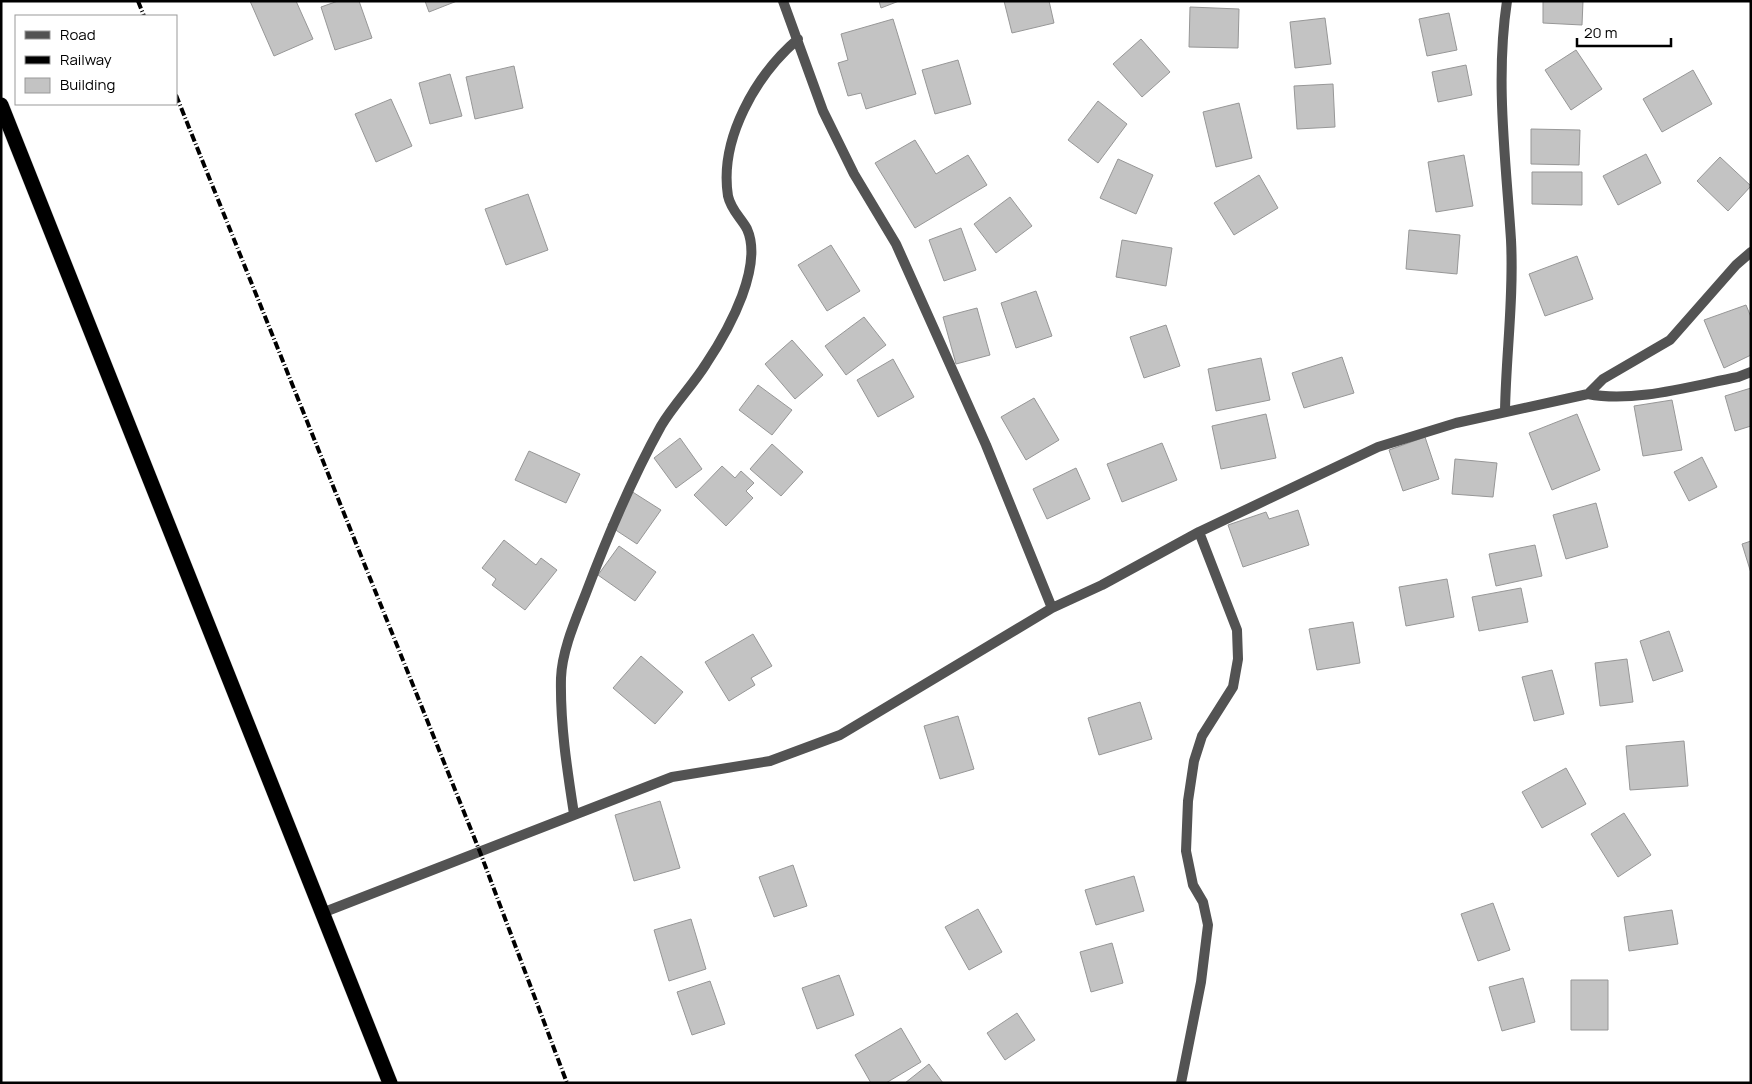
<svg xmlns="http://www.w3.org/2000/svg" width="1752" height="1084" viewBox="0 0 1752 1084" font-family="Manrope,sans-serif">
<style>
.building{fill:#c3c3c3;stroke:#979797}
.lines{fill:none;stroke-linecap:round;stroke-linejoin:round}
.highway-casing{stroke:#dbdbdb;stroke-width:16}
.street{stroke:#535353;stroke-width:10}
.highway{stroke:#000;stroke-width:15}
.rail{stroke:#000;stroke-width:4;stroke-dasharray:8 2.5 1 2.5;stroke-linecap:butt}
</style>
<rect width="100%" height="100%" fill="#fff"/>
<!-- building -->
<path class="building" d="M250,1H296L313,39L274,56Z
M338,1H359L372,38L335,50L321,7Z
M425,1H457L429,12Z
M879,1H899L881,8Z
M1004,1H1049L1054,23L1012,33Z
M1543,1H1583L1582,25L1543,23Z
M1190,7L1239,9L1238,48L1189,47Z
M1449,13L1457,50L1427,56L1419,19Z
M1325,18L1331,64L1295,68L1290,22Z
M893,19L916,94L866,109L861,93L848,96L838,63L848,60L841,34Z
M1141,39L1170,72L1142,97L1113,64Z
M1576,50L1602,89L1571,110L1545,70Z
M958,60L971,104L935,114L922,70Z
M1466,65L1472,95L1438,102L1432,72Z
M514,66L523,108L475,119L466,77Z
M1693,70L1712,104L1662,132L1643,99Z
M450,74L462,116L430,124L419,83Z
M1333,84L1335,127L1297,129L1294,86Z
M391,99L412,146L376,162L355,114Z
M1098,101L1127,124L1098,163L1068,140Z
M1239,103L1252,158L1216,167L1203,112Z
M1531,129L1580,130L1579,165L1531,164Z
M915,140L936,174L968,155L987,185L915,228L875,163Z
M1646,154L1661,183L1618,205L1603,176Z
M1464,155L1473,206L1436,212L1428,162Z
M1720,157L1751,186L1728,211L1697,181Z
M1118,159L1153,175L1136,214L1100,198Z
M1532,172H1582V205L1532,204Z
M1259,175L1278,208L1234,235L1214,203Z
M528,194L548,250L506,265L485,209Z
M1010,197L1032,226L996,253L974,224Z
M961,228L976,270L944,281L929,240Z
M1409,230L1460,235L1457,274L1406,269Z
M1122,240L1172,248L1166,286L1116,277Z
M831,245L860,291L827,311L798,265Z
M1577,256L1593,299L1545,316L1529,274Z
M1036,291L1052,336L1016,348L1001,303Z
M1746,305L1751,317V355L1724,368L1704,320Z
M977,308L990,355L956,364L943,317Z
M864,317L886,345L846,375L825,346Z
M1166,325L1180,366L1144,378L1130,337Z
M792,340L823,375L795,399L765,364Z
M1342,357L1354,393L1304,408L1292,373Z
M1261,358L1270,400L1216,411L1208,369Z
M893,359L914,397L878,417L857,380Z
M758,385L792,410L772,435L739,410Z
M1751,388V426L1735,431L1725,396Z
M1034,398L1059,440L1026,460L1001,417Z
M1672,400L1682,450L1643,456L1634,406Z
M1266,414L1276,458L1221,469L1212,426Z
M1577,414L1600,470L1552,490L1529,433Z
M1425,437L1439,479L1403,491L1389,450Z
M680,438L702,469L676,488L654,458Z
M1162,443L1177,480L1122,502L1107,464Z
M772,444L803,472L781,496L750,469Z
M529,451L580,474L566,503L515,480Z
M1702,457L1717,487L1689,501L1674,472Z
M1455,459L1497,463L1493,497L1452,494Z
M722,466L735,478L741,471L754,483L746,491L753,498L726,526L694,495Z
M1076,468L1090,499L1047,519L1033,489Z
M631,491L661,510L637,544L608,525Z
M1596,503L1608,547L1566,559L1553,515Z
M1298,510L1309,545L1243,567L1228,525L1266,512L1269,519Z
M504,540L536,565L541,558L557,570L525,610L492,585L496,579L482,568Z
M1751,541V573L1742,544Z
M1535,545L1542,576L1496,586L1489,554Z
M619,546L656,572L635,601L598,575Z
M1447,579L1454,617L1406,626L1399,587Z
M1521,588L1528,622L1479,631L1472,597Z
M1353,622L1360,663L1317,670L1309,629Z
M1669,631L1683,671L1653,681L1640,641Z
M753,634L772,666L751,678L755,685L729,701L705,662Z
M641,656L683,692L655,724L613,688Z
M1627,659L1633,702L1600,706L1595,663Z
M1552,670L1564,714L1534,721L1522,677Z
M1140,702L1152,739L1099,755L1088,718Z
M958,716L974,769L940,779L924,726Z
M1684,741L1688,786L1630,790L1626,746Z
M1566,768L1586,804L1542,828L1522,792Z
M660,801L680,868L634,881L615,815Z
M1624,813L1651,855L1618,877L1591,834Z
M793,865L807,906L774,917L759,877Z
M1134,876L1144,911L1096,925L1085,890Z
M1493,903L1510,950L1478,961L1461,914Z
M978,909L1002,952L969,970L945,927Z
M1672,910L1678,944L1629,951L1624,917Z
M691,919L706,969L669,981L654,930Z
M1112,943L1123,983L1091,992L1080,952Z
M839,975L854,1015L817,1029L802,988Z
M1523,978L1535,1022L1502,1031L1489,987Z
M1571,980H1608V1030H1571Z
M710,981L725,1024L692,1035L677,992Z
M1017,1013L1035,1040L1005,1060L987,1033Z
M901,1028L921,1062L886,1083H871L855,1055Z
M929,1064L943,1083H905Z"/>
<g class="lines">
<!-- highway casing -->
<g class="highway-casing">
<path id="highway" d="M1,105L390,1083"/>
</g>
<!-- street -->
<path class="street" d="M783,1L823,111L854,174L896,244L986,445L1052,608
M1588,394C1634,403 1691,386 1738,377L1751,372
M1505,411C1506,354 1514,298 1511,240C1506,161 1495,80 1507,1
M574,814C567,769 560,724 561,678C562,650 576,619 586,593C608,535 631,480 661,426C674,404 693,385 706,364C720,343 733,320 742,296C749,277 756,249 747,229C741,218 731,210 728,196C719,139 756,75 798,39
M322,913L672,777L770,761L840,735L1052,608L1102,585L1199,532L1378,447L1456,423L1588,394L1603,379L1670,340L1736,265L1751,252
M1181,1083L1201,982L1208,925L1203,902L1193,885L1186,851L1188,801L1194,761L1202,736L1233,687L1238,659L1237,630L1199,532"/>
<!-- highway -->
<use href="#highway" class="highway"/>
<!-- rail -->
<path class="rail" d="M138,1L144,16
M176,95L480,852L567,1083"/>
</g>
<!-- border -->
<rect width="1752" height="1084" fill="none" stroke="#000000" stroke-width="5"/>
<!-- legend -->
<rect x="15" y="15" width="162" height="90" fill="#ffffff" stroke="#999999"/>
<rect x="25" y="31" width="25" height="8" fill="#535353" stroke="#999999"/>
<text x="60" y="40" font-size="15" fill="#000000">Road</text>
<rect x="25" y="56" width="25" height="8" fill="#000000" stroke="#999999"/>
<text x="60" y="65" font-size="15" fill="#000000">Railway</text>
<rect x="25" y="78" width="25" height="15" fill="#c3c3c3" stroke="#999999"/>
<text x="60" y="90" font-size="15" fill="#000000">Building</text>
<!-- scale -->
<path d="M1577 38v8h94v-8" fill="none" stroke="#000000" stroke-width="2.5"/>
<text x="1584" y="38" font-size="15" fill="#000000" stroke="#ffffff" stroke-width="4" paint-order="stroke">20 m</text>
</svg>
